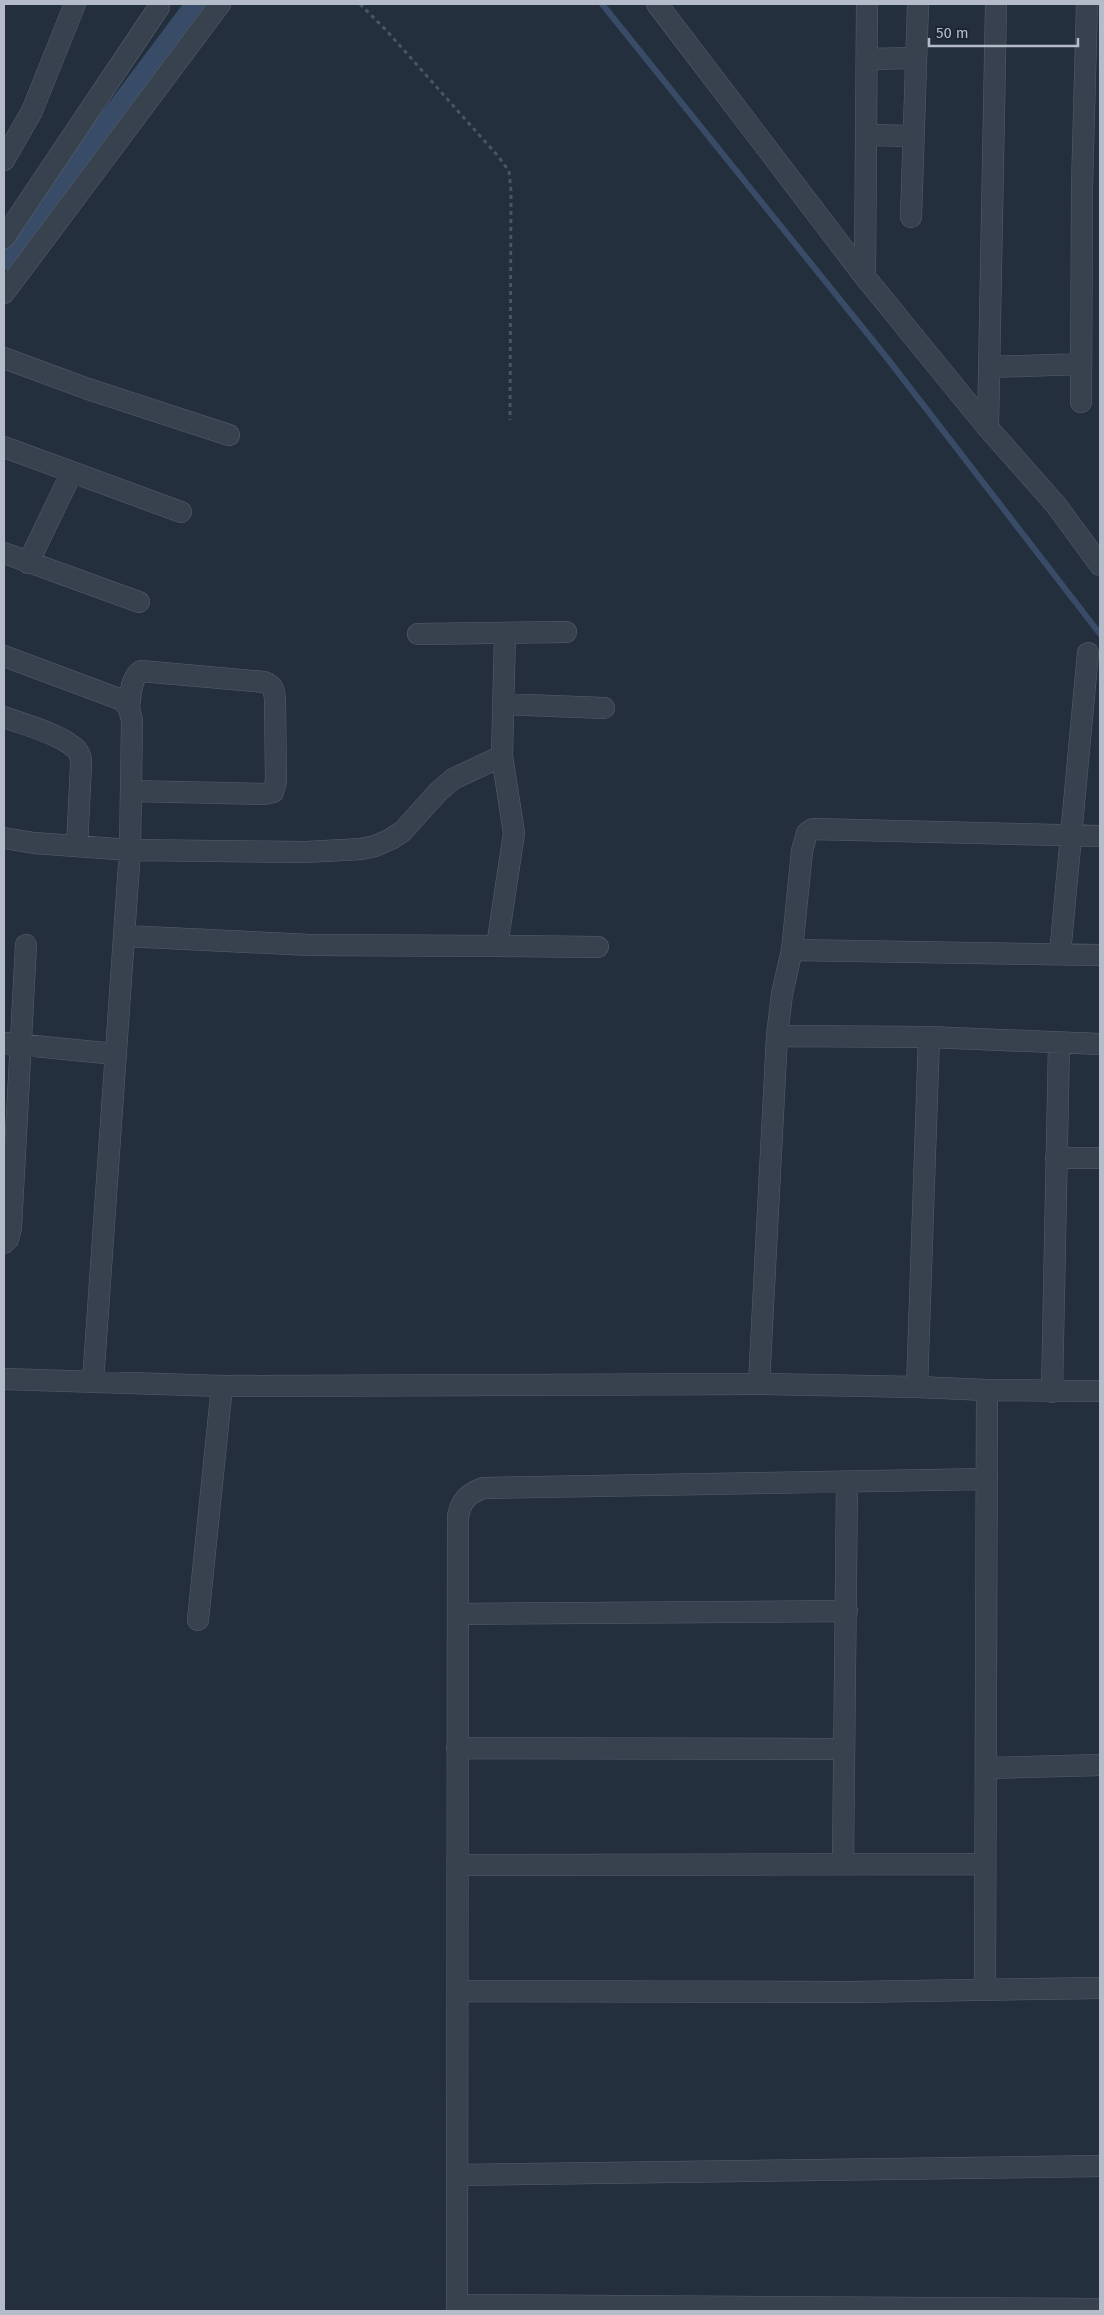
<svg xmlns="http://www.w3.org/2000/svg" width="1104" height="2315" viewBox="0 0 1104 2315" font-family="'Fira Sans',sans-serif">
<style>
.lines{fill:none;stroke-linecap:round;stroke-linejoin:round}
.stream{stroke:#394c67;stroke-width:6}
.canal{stroke:#394c67;stroke-width:21}
.minor-casing{stroke:#565f6c;stroke-width:22}
.path{stroke:#44595c;stroke-width:3;stroke-dasharray:4 4;stroke-linecap:butt}
.minor{stroke:#38414e;stroke-width:21}
</style>
<rect width="100%" height="100%" fill="#242f3e"/>
<g class="lines">
<!-- stream -->
<path class="stream" d="M602,4L887,358L1100,634"/>
<!-- canal -->
<path class="canal" d="M4,260L196,4"/>
<!-- minor casing -->
<g class="minor-casing">
<path id="minor" d="M657,4L865,277L988,428L1056,505L1100,565
M867,59L916,58
M868,135L913,136
M4,160L32,111L75,4
M911,217L918,4
M4,238L159,7
M865,277L867,4
M4,293L220,4
M4,358L88,389L229,435
M990,367L1081,364
M1081,402L1082,186L1087,4
M988,428L996,4
M4,447L181,512
M4,553L139,602
M28,563L72,472
M418,634L566,632
M4,656L122,700L129,708L132,721L130,850L93,1382
M504,704L604,708
M129,708C131,695 130,678 141,671L264,682C274,686 274,690 275,700L276,781L273,792L264,794L131,791
M4,717C25,725 61,734 77,750C81,755 81,760 81,765L77,846
M4,838L34,843L130,850L306,852L361,849L375,846L391,839L403,831L438,792L453,779L502,756L505,633
M125,936L310,945L497,946L514,833L502,756
M497,946L598,947
M792,950L1100,955
M1060,954L1088,653
M777,1036L782,994L792,950L802,851L807,833L813,829L1100,836
M4,1043L115,1054
M1056,1158H1100
M4,1243L8,1239L11,1228L26,945
M4,1379L222,1386L759,1384L917,1387L987,1390L1100,1391
M759,1384L777,1036L929,1037L1100,1044
M917,1387L929,1037
M1052,1392L1059,1043
M458,1614L847,1611
M198,1620L222,1386
M457,1748L844,1749
M986,1768L1100,1765
M843,1864L847,1482
M458,1865L985,1864
M985,1988L987,1390
M458,1991L853,1992L1100,1988
M457,2175L1100,2166
M457,2305L1100,2309
M457,2311L458,1516C462,1499 468,1494 483,1488L987,1479"/>
</g>
<!-- path -->
<path class="path" d="M360,4L386,30L497,155L509,171L511,191L510,420"/>
<!-- minor -->
<use href="#minor" class="minor"/>
</g>
<!-- border -->
<rect width="1104" height="2315" fill="none" stroke="#b4bcc9" stroke-width="10"/>
<!-- scale -->
<path d="M929 38v8h149v-8" fill="none" stroke="#b4bcc9" stroke-width="2.5"/>
<text x="936" y="38" font-size="15" fill="#b4bcc9" stroke="#1d2633" stroke-width="4" paint-order="stroke">50 m</text>
</svg>
